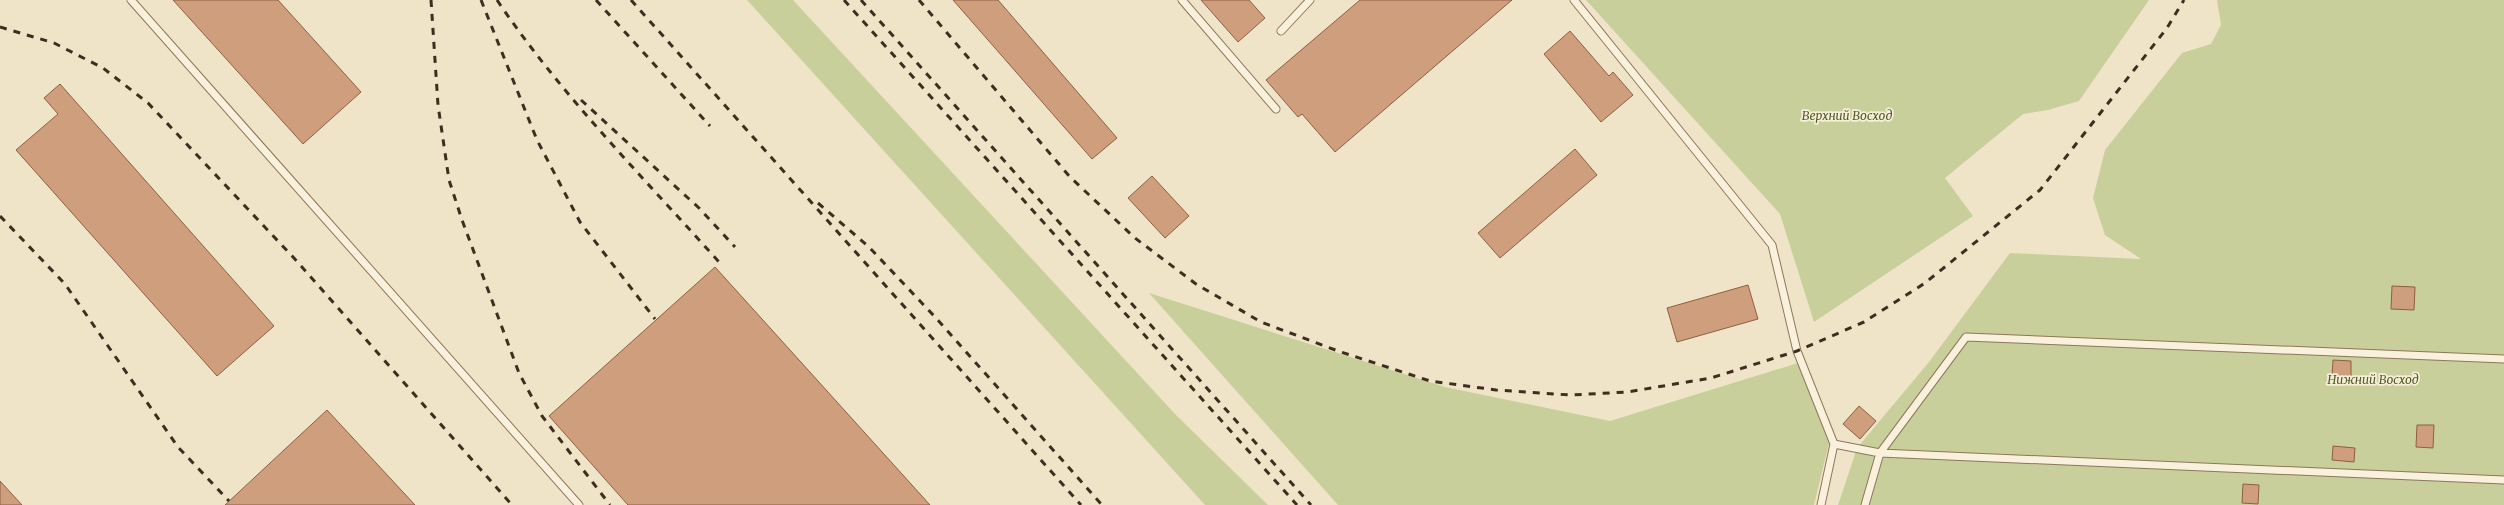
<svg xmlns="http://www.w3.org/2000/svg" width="2504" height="505" viewBox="0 0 2504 505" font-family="Merriweather,serif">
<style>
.green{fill:#c9cf9b}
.building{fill:#cf9f7d;stroke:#8d5f41}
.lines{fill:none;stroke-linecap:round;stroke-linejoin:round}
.service-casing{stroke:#8d765c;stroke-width:9}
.service{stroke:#faf1dc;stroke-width:7}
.rail{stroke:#3d2e20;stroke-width:3;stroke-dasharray:7 7;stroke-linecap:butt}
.labels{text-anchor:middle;stroke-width:3.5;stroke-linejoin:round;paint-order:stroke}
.park-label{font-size:12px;font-style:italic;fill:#4d5a26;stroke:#f7eed8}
</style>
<rect width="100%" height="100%" fill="#f0e4c8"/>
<!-- green -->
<path class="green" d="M747,0H793L1176,415L1268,505H1205Z
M1586,0H2149L2079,101L2048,110L2023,114L1945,178L1973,216L1814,322L1780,214Z
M2217,0H2504V505H1838L1857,448L1929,362L2010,253L2141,259L2105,235L2093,198L2105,150L2182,53L2211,44L2221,25Z
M1149,293L1445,387L1610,421L1798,363L1829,443L1814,505H1338Z"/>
<!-- building -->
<path class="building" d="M173,0H278L361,92L303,144Z
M953,0H998L1117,138L1092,159Z
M1201,0H1249L1265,18L1238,42Z
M1360,0H1512L1335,152L1302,114L1298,117L1266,80Z
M1570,31L1609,76L1613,72L1633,95L1601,122L1544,54Z
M60,84L274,326L217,376L16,150L58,114L44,98Z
M1575,149L1597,175L1500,258L1478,233Z
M1152,176L1189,216L1165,238L1128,198Z
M715,267L930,505H628L549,416Z
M1748,285L1758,319L1677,342L1667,308Z
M2392,286L2415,287L2414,310L2391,309Z
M2333,360L2351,361V378H2332Z
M1859,406L1876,421L1860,439L1843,424Z
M327,410L415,505H225Z
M2417,425H2434L2433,448L2416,447Z
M2333,446L2355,448L2354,462L2332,460Z
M0,481L22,505H0Z
M2243,484L2259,485L2258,504L2242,503Z"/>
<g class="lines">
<!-- service casing -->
<g class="service-casing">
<path id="service" d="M131,0L579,505
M1182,0L1276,109
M1574,0L1772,245L1797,351L1834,444L1821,505
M1281,31L1310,0
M1834,444L1880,453L1966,337L2504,359
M1865,505L1880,453L2504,480"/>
</g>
<!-- service -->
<use href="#service" class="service"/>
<!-- rail -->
<path class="rail" d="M431,0L438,105L449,180L462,220L519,373L542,416L610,505
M481,0L537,140L580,222L655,319
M497,0C561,95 643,177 719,262
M596,0L710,126
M631,0L1081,505
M844,0L1297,505
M861,0L1311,505
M919,0L1070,177L1135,238L1196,284L1261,322L1338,351L1430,381L1496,390L1570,395L1627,392L1711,378L1797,351L1864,322L1925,283L2040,190L2167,28L2184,0
M0,27L54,43L103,68L148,103L293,257L512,505
M581,100L699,208L735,247
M818,203L869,247L936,318L1102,505
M0,216L65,284L178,447L229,501"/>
</g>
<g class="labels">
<!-- park labels -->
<g class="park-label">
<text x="1847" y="120">Верхний Восход</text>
<text x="2373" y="384">Нижний Восход</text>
</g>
</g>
</svg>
